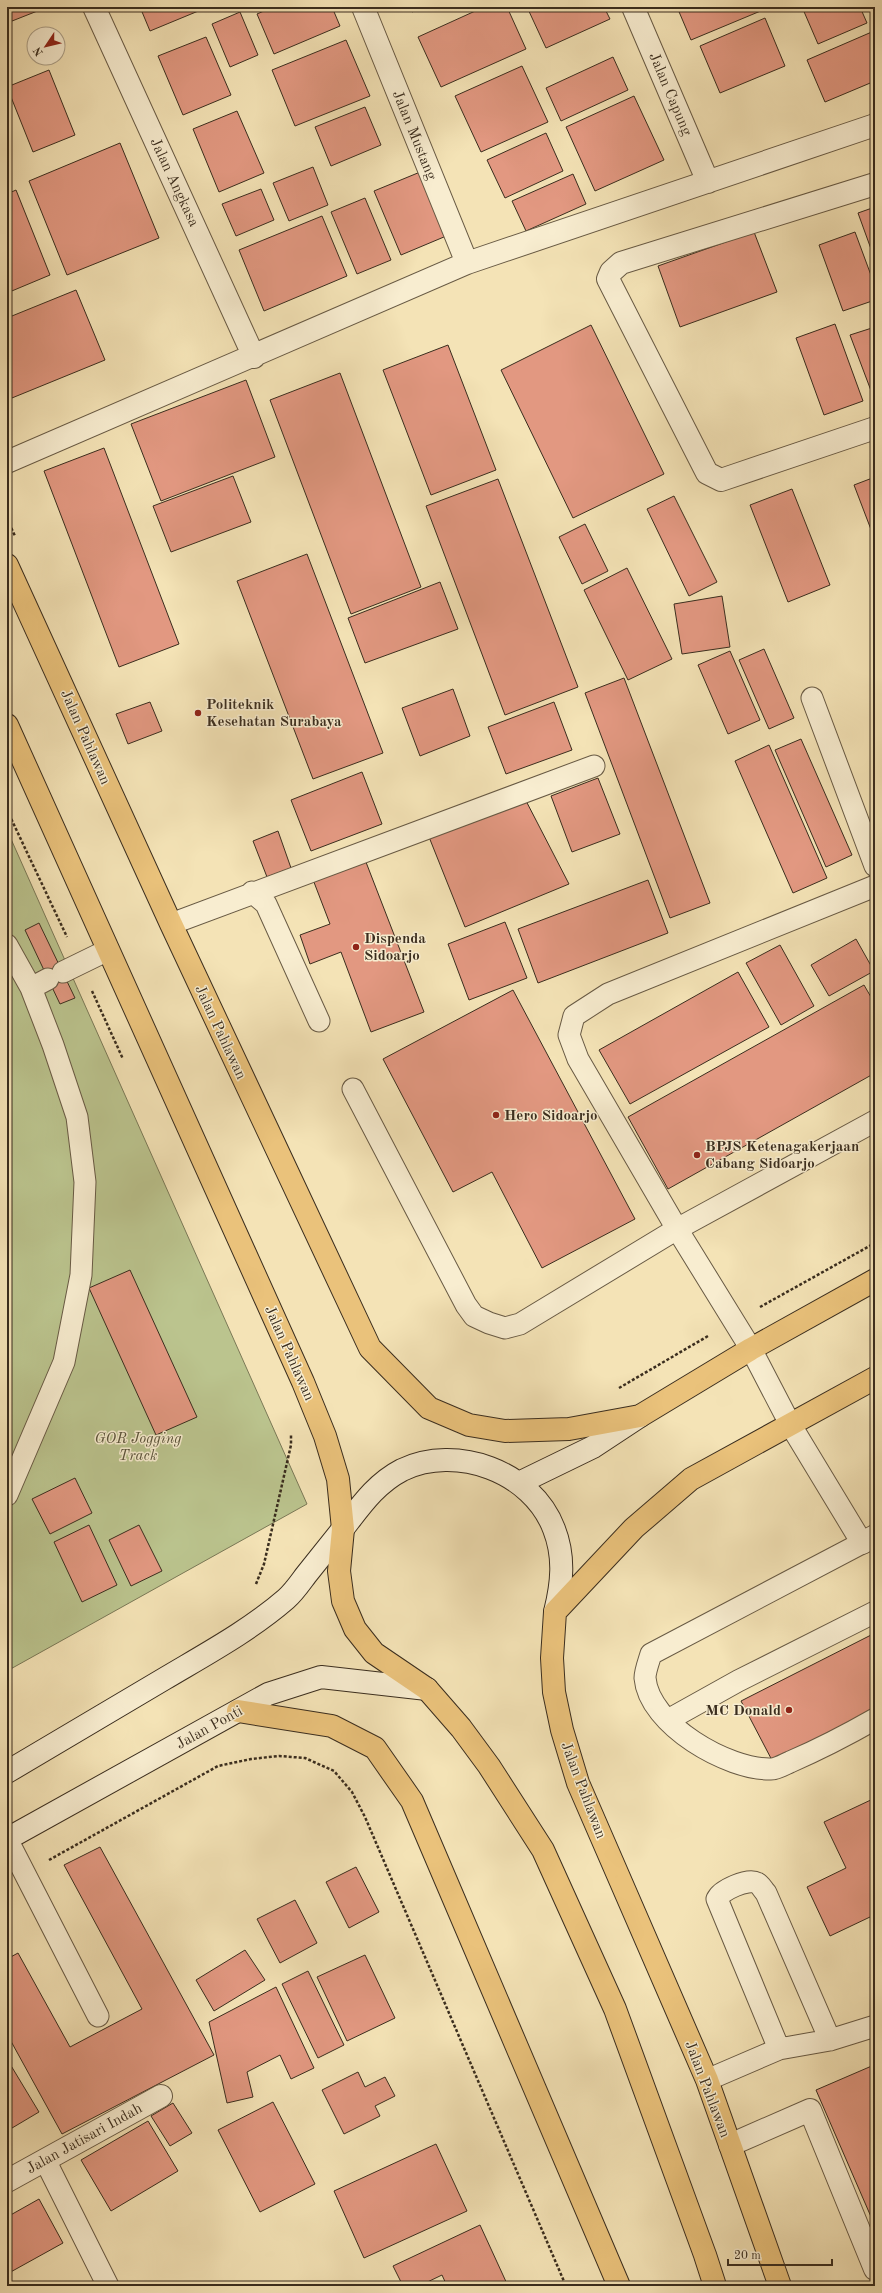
<svg xmlns="http://www.w3.org/2000/svg" width="882" height="2293" viewBox="0 0 882 2293" font-family="'Old Standard TT',serif">
<style>
.green{fill:#bbc48e;stroke:#7a7856}
.building{fill:#e29881;stroke:#3a2d1e}
.lines{fill:none;stroke-linecap:round;stroke-linejoin:round}
.lane-casing{stroke:#685a44;stroke-width:23}
.street-casing{stroke:#685a44;stroke-width:24}
.secondary-casing{stroke:#3a2d1e;stroke-width:24}
.primary-casing{stroke:#3a2d1e;stroke-width:24}
.path{stroke:#3a2d1e;stroke-width:2.5;stroke-dasharray:3 2;stroke-linecap:butt}
.lane{stroke:#f8edd0;stroke-width:21}
.street{stroke:#f8edd0;stroke-width:22}
.secondary{stroke:#f8edd0;stroke-width:22}
.primary{stroke:#eac27b;stroke-width:22}
.poi-dot{fill:#8f2418;stroke:#f8edd0;stroke-width:1.5}
.labels{text-anchor:middle;stroke-width:3;stroke-linejoin:round;paint-order:stroke}
.street-label{font-size:15px;fill:#3a2d1e;stroke:#f8edd0}
.poi-label{font-size:15px;font-weight:bold;fill:#3a2d1e;stroke:#f8edd0;text-anchor:start}
.park-label{font-size:15px;font-style:italic;fill:#5a533a;stroke:#f8edd0}
</style>
<rect width="100%" height="100%" fill="#f4e3b6"/>
<filter id="stains"><feTurbulence type="fractalNoise" baseFrequency=".005" numOctaves="4"/><feColorMatrix values="0 0 0 0 .2 0 0 0 0 .09 0 0 0 0 .02 0 0 0 .5 -.17"/></filter>
<radialGradient id="worn" r=".72"><stop offset=".6" stop-color="#630" stop-opacity="0"/><stop offset="1" stop-color="#630" stop-opacity=".3"/></radialGradient>
<!-- green -->
<path class="green" d="M7,830L307,1504L7,1671Z"/>
<!-- building -->
<path class="building" d="M7,7H45V8L7,23Z
M140,7H208L150,31Z
M273,7H332L340,26L274,54L257,14Z
M409,7H422L412,12Z
M484,7H507L526,49L441,87L418,37Z
M527,7H604L610,19L546,48Z
M677,7H762L763,10L691,40Z
M802,7H860L867,23L818,44Z
M240,12L258,55L230,67L212,24Z
M765,18L785,66L720,93L700,46Z
M874,31L875,81L825,102L807,60Z
M206,37L231,95L183,115L158,56Z
M346,40L370,96L295,126L272,70Z
M613,57L628,90L561,121L546,88Z
M522,66L548,122L481,152L455,96Z
M49,70L75,135L33,152L7,87Z
M634,96L664,160L595,191L566,127Z
M365,107L381,145L331,166L315,127Z
M237,111L264,173L219,192L193,129Z
M546,133L563,171L505,198L487,160Z
M120,143L159,238L67,275L29,181Z
M313,167L328,205L289,221L273,183Z
M425,170L451,234L401,255L374,191Z
M573,174L586,204L526,231L512,201Z
M261,189L274,220L236,236L222,204Z
M16,190L50,275L7,293V194Z
M365,198L391,260L357,274L331,212Z
M875,207V260L858,213Z
M322,216L347,276L264,311L239,250Z
M754,232L777,292L680,327L658,266Z
M855,232L875,286V300L843,311L819,245Z
M76,290L105,360L7,400V318Z
M835,324L863,401L824,415L796,338Z
M591,325L664,474L573,518L501,370Z
M875,327V395L873,396L850,335Z
M448,345L496,470L431,495L383,370Z
M340,373L421,587L351,614L270,400Z
M246,380L275,457L161,501L131,424Z
M104,448L179,644L119,667L44,471Z
M233,476L251,522L171,552L153,506Z
M875,477V540L854,485Z
M498,479L578,687L505,715L426,506Z
M792,489L830,585L788,602L750,505Z
M674,496L717,582L689,596L647,509Z
M585,524L608,571L582,584L559,537Z
M307,554L383,753L313,779L237,581Z
M627,568L672,659L628,680L584,590Z
M440,582L458,629L365,663L348,618Z
M722,596L730,647L682,654L674,604Z
M764,649L794,718L769,729L739,660Z
M730,651L760,720L728,734L698,665Z
M624,678L710,903L670,918L585,693Z
M453,689L470,736L420,756L402,708Z
M150,702L162,731L128,744L116,714Z
M554,702L572,750L506,774L488,727Z
M801,739L852,855L826,867L775,750Z
M769,745L827,878L793,893L735,761Z
M362,772L382,824L311,851L291,800Z
M598,778L620,834L572,852L551,796Z
M523,795L569,884L465,927L427,832Z
M278,831L291,868L267,877L253,841Z
M364,857L424,1012L371,1032L341,952L310,964L300,935L330,924L312,877Z
M648,880L668,933L538,983L518,929Z
M505,922L527,978L469,1000L448,944Z
M39,923L75,998L60,1004L25,930Z
M856,939L874,971L829,996L811,965Z
M780,945L814,1006L781,1025L746,963Z
M738,972L769,1027L630,1104L599,1050Z
M864,985L875,1004V1073L668,1189L628,1117Z
M513,990L635,1219L542,1268L492,1172L453,1192L383,1059Z
M130,1270L197,1417L156,1435L89,1288Z
M75,1478L92,1513L50,1534L32,1499Z
M89,1525L117,1585L82,1602L54,1542Z
M139,1525L162,1571L131,1586L109,1540Z
M875,1633V1715L775,1766L741,1701Z
M875,1798V1928L870,1917L830,1936L807,1887L846,1868L824,1822Z
M100,1847L214,2055L62,2134L7,2034V1959L18,1953L70,2047L142,2009L64,1865Z
M356,1867L379,1912L349,1928L326,1882Z
M295,1900L317,1943L280,1963L257,1919Z
M245,1950L265,1980L214,2011L196,1980Z
M365,1955L395,2018L347,2041L317,1977Z
M308,1971L344,2045L318,2058L282,1984Z
M276,1987L314,2068L291,2079L280,2055L247,2072L253,2097L227,2103L209,2022Z
M7,2059L39,2112L7,2131Z
M874,2065L875,2066V2226L816,2090Z
M358,2072L365,2087L385,2077L395,2096L375,2106L380,2116L344,2134L322,2090Z
M273,2102L315,2184L260,2212L218,2130Z
M173,2103L192,2133L170,2146L151,2116Z
M148,2121L178,2171L111,2211L81,2160Z
M436,2144L467,2211L364,2258L334,2191Z
M39,2199L63,2243L7,2274V2217Z
M480,2225L508,2286H447L442,2275L419,2286H403L393,2266Z"/>
<g class="lines">
<!-- lane casing -->
<g class="lane-casing">
<path id="lane" d="M812,698L875,866
M875,886L608,994L574,1016L569,1035L578,1059L677,1229L751,1349L790,1424L862,1543L651,1654C649,1661 645,1671 645,1678C649,1725 728,1770 771,1769C777,1769 785,1764 790,1762C820,1749 847,1735 875,1719
M252,892L266,904L319,1021
M171,924L594,766
M7,945L31,988L48,979
M63,972L108,950
M353,1089L466,1305L474,1316L489,1323L505,1328L520,1324L677,1229L875,1121
M7,1495L64,1362L81,1275L85,1182L77,1117L53,1045L31,988
M668,1720L738,1681L875,1612
M7,1839L98,2016
M779,2049L717,1899C721,1890 748,1878 757,1883C761,1885 763,1890 766,1893L830,2040
M707,2080L779,2049L830,2040L875,2026
M45,2160L108,2286"/>
</g>
<!-- street casing -->
<g class="street-casing">
<path id="street" d="M94,7L254,357
M363,7L467,263
M633,7L708,182
M875,184L621,263L611,272L608,279L707,473L721,480L875,428
M7,462L467,263L875,125
M862,1543L875,1536
M730,2145L810,2110L875,2269
M7,2181L161,2096"/>
</g>
<!-- secondary casing -->
<g class="secondary-casing">
<path id="secondary" d="M519,1483L593,1447L640,1416
M7,1772C59,1741 111,1710 164,1679C206,1654 249,1631 286,1599C294,1592 300,1583 306,1575C318,1560 330,1545 342,1530C360,1507 375,1484 402,1470C456,1444 532,1471 554,1529C565,1557 562,1584 555,1612
M7,1839L268,1694L321,1677L427,1689"/>
</g>
<!-- primary casing -->
<g class="primary-casing">
<path id="primary" d="M7,565L171,924L370,1348L429,1408L469,1425L505,1431L569,1429L640,1416L751,1349L875,1280
M7,725L303,1382L325,1436L338,1479L343,1529L339,1571L343,1601L355,1629L374,1653L427,1689L461,1728L489,1766L543,1850L615,2009L705,2255L715,2286
M238,1711L332,1726L375,1748L412,1801L619,2286
M780,2286L707,2080L578,1783L562,1730L554,1692L552,1658L555,1612L634,1528L691,1479L875,1378"/>
</g>
<!-- path -->
<path class="path" d="M7,519L15,536
M7,810L67,937
M92,991L123,1059
M760,1307L875,1243
M619,1388L708,1336
M256,1584L264,1564L291,1445V1434
M49,1860L218,1766L251,1759L279,1756L305,1758L334,1771L352,1792L365,1817L566,2286"/>
<!-- lane -->
<use href="#lane" class="lane"/>
<!-- street -->
<use href="#street" class="street"/>
<!-- secondary -->
<use href="#secondary" class="secondary"/>
<!-- primary -->
<use href="#primary" class="primary"/>
</g>
<!-- markers -->
<g class="poi-dot">
<circle cx="198" cy="713" r="4"/>
<circle cx="356" cy="947" r="4"/>
<circle cx="496" cy="1115" r="4"/>
<circle cx="697" cy="1155" r="4"/>
<circle cx="789" cy="1710" r="4"/>
</g>
<g class="labels">
<!-- street labels -->
<g class="street-label">
<text transform="translate(671 94) rotate(67)" y="5">Jalan Capung</text>
<text transform="translate(415 135) rotate(68)" y="5">Jalan Mustang</text>
<text transform="translate(175 182) rotate(65)" y="5">Jalan Angkasa</text>
<text transform="translate(86 737) rotate(66)" y="5">Jalan Pahlawan</text>
<text transform="translate(221 1032) rotate(65)" y="5">Jalan Pahlawan</text>
<text transform="translate(290 1353) rotate(66)" y="5">Jalan Pahlawan</text>
<text transform="translate(209 1727) rotate(-29)" y="5">Jalan Ponti</text>
<text transform="translate(584 1790) rotate(69)" y="5">Jalan Pahlawan</text>
<text transform="translate(708 2089) rotate(69)" y="5">Jalan Pahlawan</text>
<text transform="translate(84 2138) rotate(-29)" y="5">Jalan Jatisari Indah</text>
</g>
<!-- poi labels -->
<g class="poi-label">
<text x="206" y="709">Politeknik<tspan x="206" dy="17">Kesehatan Surabaya</tspan></text>
<text x="364" y="943">Dispenda<tspan x="364" dy="17">Sidoarjo</tspan></text>
<text x="504" y="1120">Hero Sidoarjo</text>
<text x="705" y="1151">BPJS Ketenagakerjaan<tspan x="705" dy="17">Cabang Sidoarjo</tspan></text>
<text x="781" y="1715" text-anchor="end">MC Donald</text>
</g>
<!-- park labels -->
<g class="park-label">
<text x="138" y="1443">GOR Jogging<tspan x="138" dy="17">Track</tspan></text>
</g>
</g>
<!-- margin -->
<rect width="882" height="2293" fill="none" stroke="#f4e3b6" stroke-width="24"/>
<rect x="8" y="8" width="866" height="2277" fill="none" stroke="#3a2d1e" stroke-width="2"/>
<rect x="12" y="12" width="858" height="2269" fill="none" stroke="#3a2d1e"/>
<!-- north arrow -->
<g transform="translate(46 46) rotate(235)"><circle r="19" fill="#f8edd0" stroke="#aca089"/>
<path d="M0-3L7 15L0 10L-7 15Z" fill="#8f2418"/>
<text y="-6" font-size="11" font-weight="bold" text-anchor="middle" fill="#3a2d1e">N</text>
</g>
<!-- scale -->
<path d="M728 2259v6h104v-6" fill="none" stroke="#3a2d1e" stroke-width="2"/>
<text x="734" y="2259" font-size="12" fill="#3a2d1e" stroke="#f8edd0" stroke-width="3" paint-order="stroke">20 m</text>
<rect width="100%" height="100%" filter="url(#stains)"/>
<rect width="100%" height="100%" fill="url(#worn)"/>
</svg>
